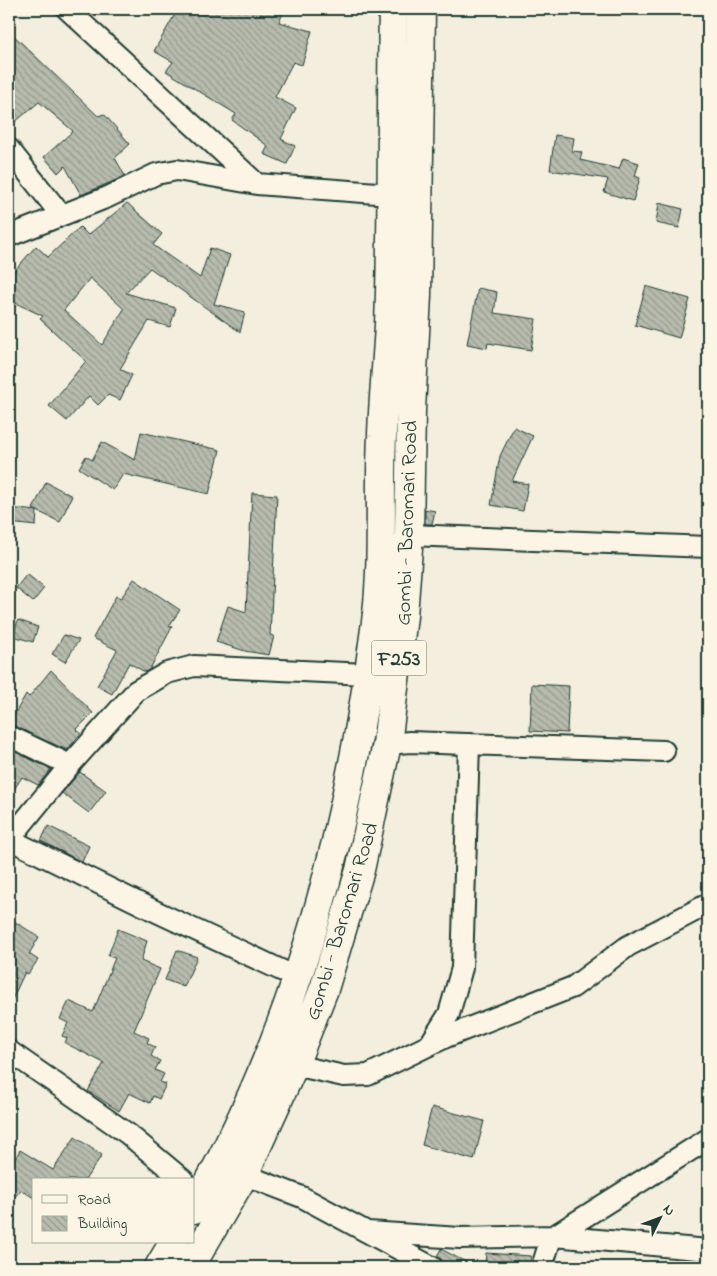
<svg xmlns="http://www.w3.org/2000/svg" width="717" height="1276" viewBox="0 0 717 1276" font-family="'Indie Flower',sans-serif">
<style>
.building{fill:url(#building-back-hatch);stroke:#1f3d34;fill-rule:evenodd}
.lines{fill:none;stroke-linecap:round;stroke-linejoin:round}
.street-casing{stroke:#1f3d34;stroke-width:24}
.primary-casing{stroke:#1f3d34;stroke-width:31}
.street{stroke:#fcf5e5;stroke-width:20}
.primary{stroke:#fcf5e5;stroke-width:28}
.labels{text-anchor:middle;stroke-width:4;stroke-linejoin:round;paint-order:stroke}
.shield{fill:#fcf5e5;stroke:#617469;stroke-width:1}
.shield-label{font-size:20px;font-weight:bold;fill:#1f3d34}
.street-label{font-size:21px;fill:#1f3d34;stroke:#fcf5e5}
</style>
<defs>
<pattern id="building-back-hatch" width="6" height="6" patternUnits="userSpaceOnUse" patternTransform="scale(1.25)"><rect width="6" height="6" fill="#b8bcae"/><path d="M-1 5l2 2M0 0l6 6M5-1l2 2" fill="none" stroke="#959a8e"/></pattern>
</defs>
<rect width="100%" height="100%" fill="#f3eede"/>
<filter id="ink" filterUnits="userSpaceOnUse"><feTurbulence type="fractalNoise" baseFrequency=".02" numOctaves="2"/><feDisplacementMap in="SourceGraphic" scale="10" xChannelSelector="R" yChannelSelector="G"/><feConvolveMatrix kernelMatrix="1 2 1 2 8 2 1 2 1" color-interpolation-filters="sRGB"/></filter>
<g filter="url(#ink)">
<!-- building -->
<path class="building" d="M178,9H285L279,22L312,31L302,65L293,62L275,97L296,108L281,139L295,146L287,164L264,154L268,146L232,120L236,114L166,71L173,62L154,51Z
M9,31L98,116L104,114L130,144L115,158L125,176L81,195L65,166L58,173L44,157L73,131L39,102L9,127Z
M555,135L574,138L572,151L582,152L580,160L619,169L623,158L639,163L635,176L640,178L633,201L604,192L608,179L550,170Z
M127,203L162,234L153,245L200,278L210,248L230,255L214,304L245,312L240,332L150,268L126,293L176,308L170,327L149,321L120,369L132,375L120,400L108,395L98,405L89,396L67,421L49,406L86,361L40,319L43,316L9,300V277L36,246L48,257L80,227L88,235ZM90,278L124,309L102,345L64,310Z
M659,203L683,209L679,228L656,223Z
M646,286L690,299L679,338L635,325Z
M478,288L497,292L494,313L536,319L531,350L488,343L487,348L467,344Z
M514,427L533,436L512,481L528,484L523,511L491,505L500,456Z
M141,432L220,450L209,494L123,474L113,490L79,468L86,456L92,460L102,442L135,460Z
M46,482L72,496L60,522L33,509Z
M252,493L277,495L270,635L274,636L269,655L245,651L216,642L228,606L246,612Z
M9,508L37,511L36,526L9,523Z
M425,509L435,511L432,524H425Z
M27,574L44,588L33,602L16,588Z
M134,579L180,610L169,626L172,627L150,669L145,672L129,663L112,694L97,686L117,650L93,638L116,596L121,598Z
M18,620L38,627L33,642L13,636Z
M64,635L79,640L65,662L52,654Z
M51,670L93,713L76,730L81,733L67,750L9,724L26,694L29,697Z
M532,684L569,686L567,733L530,731Z
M9,749L51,769L38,785L22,777L9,797Z
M80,772L106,791L89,813L62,793Z
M48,826L89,846L82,862L41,841Z
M9,918L39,937L29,954L38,960L28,974L25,972L9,1006Z
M118,929L147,941L141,961L160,969L134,1031L149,1038L147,1043L155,1047L151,1056L160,1061L155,1070L164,1074L160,1082L166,1084L159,1099L153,1096L150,1103L129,1093L119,1111L88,1091L104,1063L65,1043L67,1038L62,1036L68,1023L60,1019L69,1001L93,1012L115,958L108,956Z
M177,950L197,957L184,987L165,980Z
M432,1107L484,1121L474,1160L422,1145Z
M75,1137L102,1155L85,1180H34V1198L21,1190L9,1203V1169L20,1150L53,1170Z
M441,1249L475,1267H444L442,1260L437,1256Z
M486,1253L531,1256L530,1267H485Z"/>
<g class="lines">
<!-- street casing -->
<g class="street-casing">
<path id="street" d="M67,9L257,184
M9,149L61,215
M9,236L108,197L156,174L177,170L257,184L390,194
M409,535L708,547
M9,736L70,765
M387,744L410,742L664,751
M9,839L157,912L298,978
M9,840L70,765L136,691L167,673L194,666L367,674
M430,1044L449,1014L462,968L469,744
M9,1051L128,1134L183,1180
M294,1065L344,1076L368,1075L446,1037L573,987L628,946L708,904
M232,1170L302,1197L432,1267
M368,1232L460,1238L554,1236L708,1250
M542,1267L550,1241L554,1236L708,1139"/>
</g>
<!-- primary casing -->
<g class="primary-casing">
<path id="primary" d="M194,1209C298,1030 349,826 376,622C384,560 379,497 382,436C383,399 387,362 389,325C393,220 391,114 393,9
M159,1267L174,1242
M190,1267L244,1175L294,1065L324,989L360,870L387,744L403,616L409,535L411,410L417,295L421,9"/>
</g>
<!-- street -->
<use href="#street" class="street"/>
<!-- primary -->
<use href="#primary" class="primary"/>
</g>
</g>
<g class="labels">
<!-- shield labels -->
<rect class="shield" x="371.5" y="640.5" width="55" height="35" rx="4"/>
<g class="shield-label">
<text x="399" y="665">F253</text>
</g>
<!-- street labels -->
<g class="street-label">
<text transform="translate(406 523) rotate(-88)" y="7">Gombi - Baromari Road</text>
<text transform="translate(341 921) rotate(-73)" y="7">Gombi - Baromari Road</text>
</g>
</g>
<!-- margin -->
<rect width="717" height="1276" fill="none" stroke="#fcf5e5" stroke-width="30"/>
<rect x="15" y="15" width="687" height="1246" fill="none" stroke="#1f3d34" stroke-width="2" filter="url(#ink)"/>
<!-- legend -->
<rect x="32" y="1178" width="162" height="65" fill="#fcf5e5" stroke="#a4ab9e"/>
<rect x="42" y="1195" width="25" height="8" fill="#fcf5e5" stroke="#a4ab9e"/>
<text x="78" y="1204" font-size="15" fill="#1f3d34">Road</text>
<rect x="42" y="1216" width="25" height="15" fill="url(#building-back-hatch)" stroke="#a4ab9e"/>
<text x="78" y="1228" font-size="15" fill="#1f3d34">Building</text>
<!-- north arrow -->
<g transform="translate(660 1218) rotate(48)" stroke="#fcf5e5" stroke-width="4" paint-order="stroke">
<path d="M0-4L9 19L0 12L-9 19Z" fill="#1f3d34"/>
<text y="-8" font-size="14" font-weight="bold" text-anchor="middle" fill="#1f3d34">N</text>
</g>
</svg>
